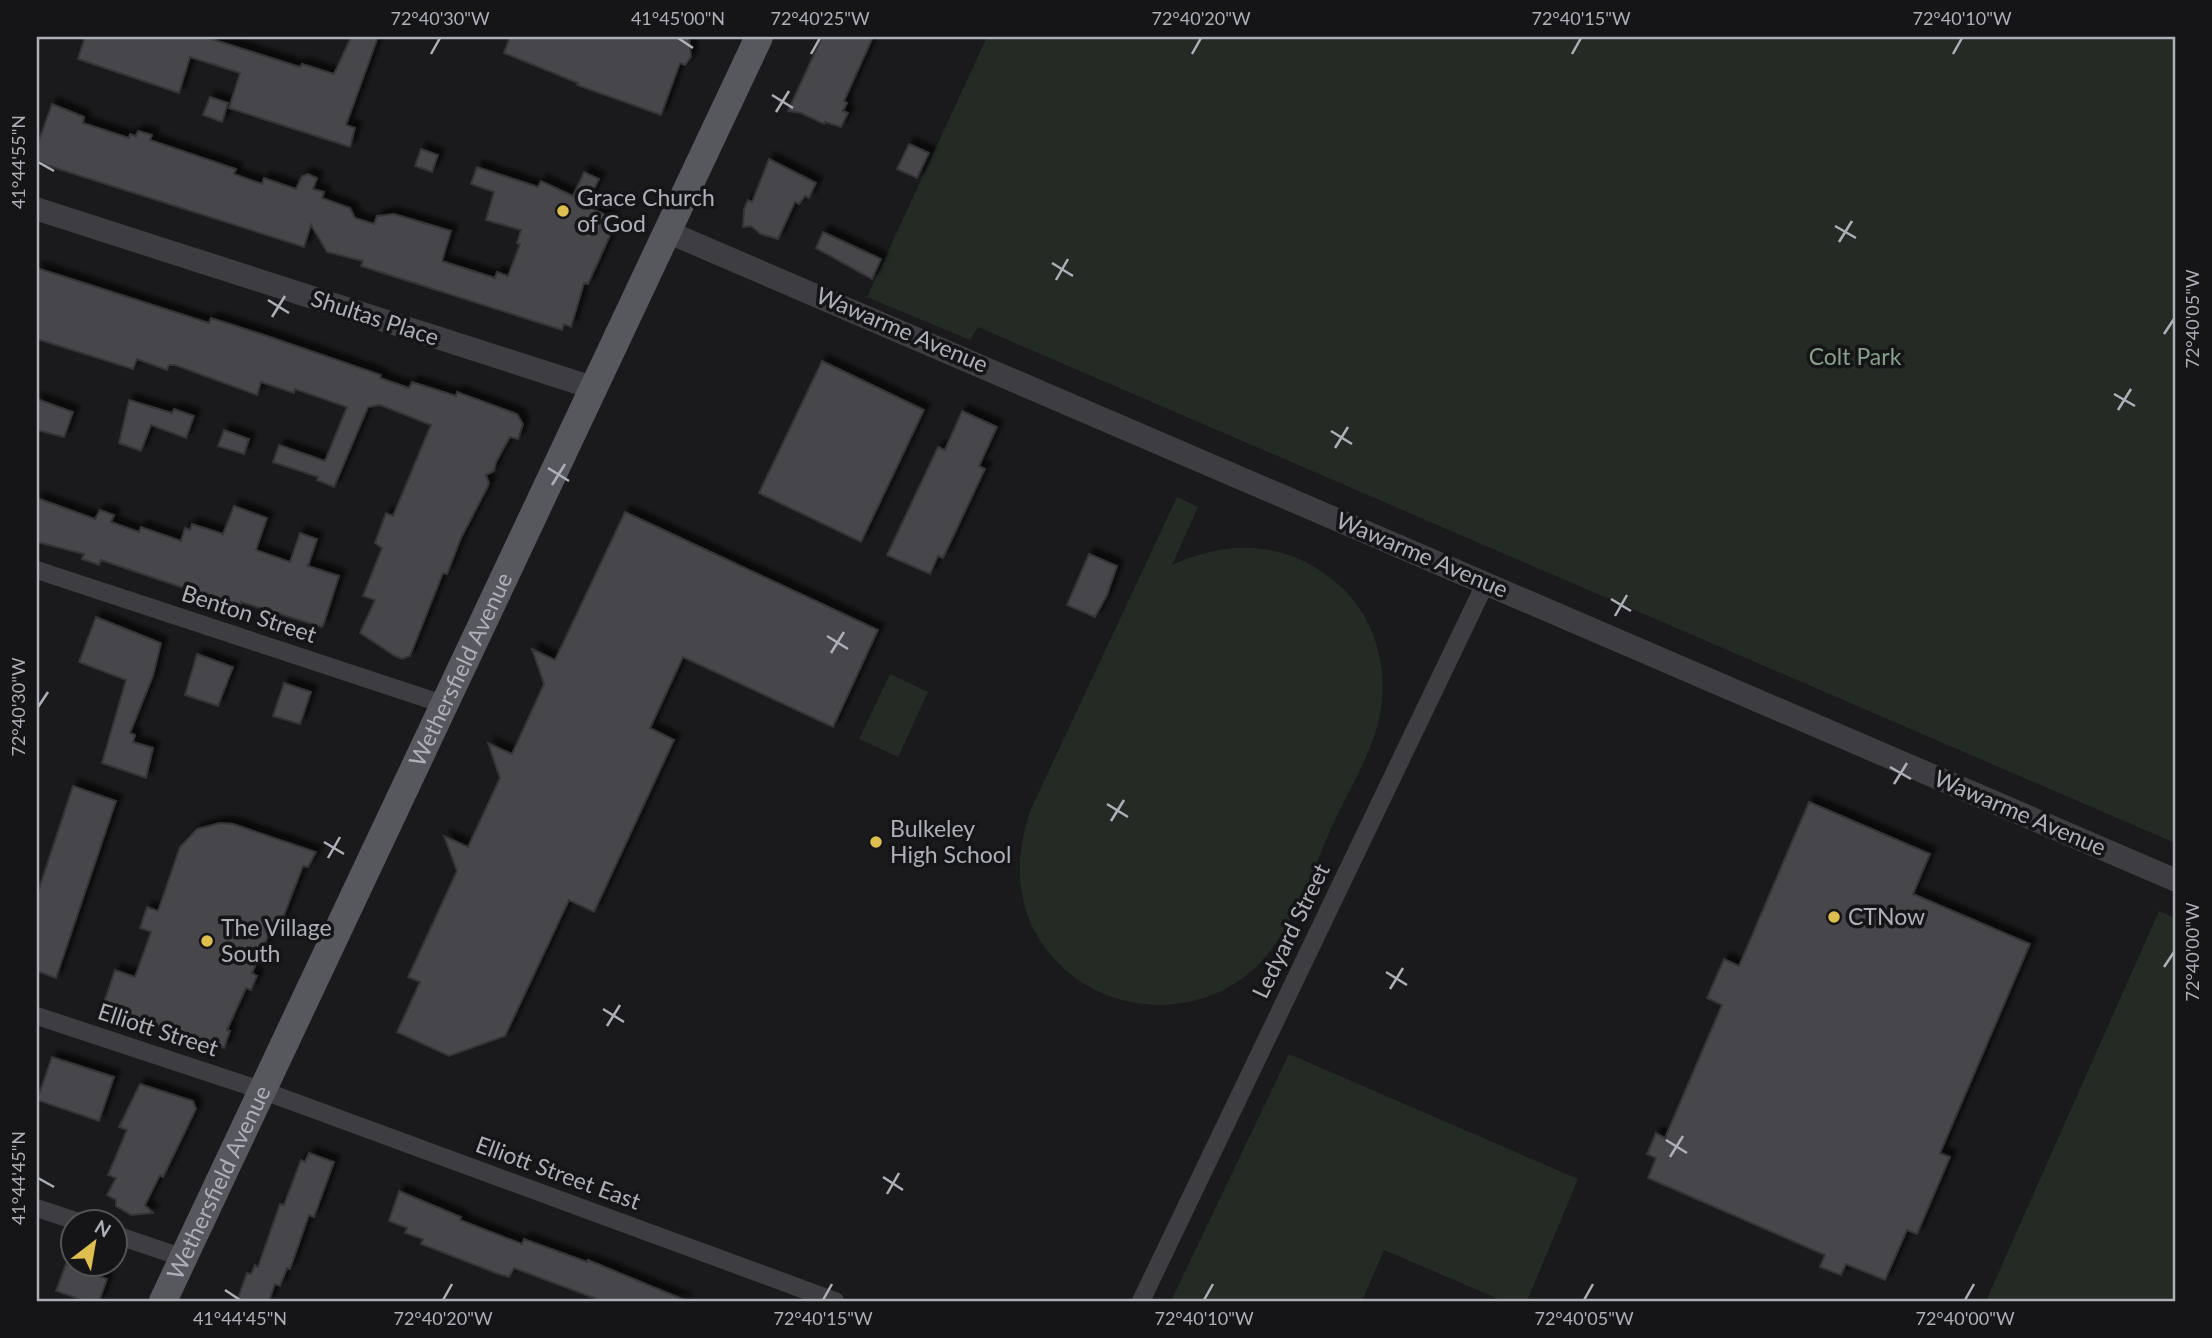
<svg xmlns="http://www.w3.org/2000/svg" width="2212" height="1338" viewBox="0 0 2212 1338" font-family="Lato,sans-serif">
<style>
.green{fill:#242b25}
.building{fill:#47474b;stroke:#343437;stroke-width:2;filter:url(#shadow)}
.lines{fill:none;stroke-linecap:round;stroke-linejoin:round}
.minor{stroke:#3d3d42;stroke-width:18}
.tertiary{stroke:#3d3d42;stroke-width:23}
.primary{stroke:#57585e;stroke-width:28}
.ticks{fill:none;stroke:#adb0b9;stroke-width:2.5}
.poi-dot{fill:#debe4f;stroke:#151416;stroke-width:2.5}
.labels{text-anchor:middle;stroke-width:7;stroke-linejoin:round;paint-order:stroke}
.poi-label{font-size:23px;fill:#adb0b9;stroke:#151416;text-anchor:start}
.street-label{font-size:23px;fill:#adb0b9;stroke:#151416}
.park-label{font-size:23px;fill:#87a28b;stroke:#151416}
.neatline{fill:none;stroke:#adb0b9;stroke-width:2.5}
.ticks-label{font-size:18px;text-anchor:middle;fill:#adb0b9}
</style>
<defs>
<filter id="shadow"><feDropShadow dx="6" dy="-6" stdDeviation="2" flood-color="#0009"/></filter>
</defs>
<rect width="100%" height="100%" fill="#1a191b"/>
<!-- green -->
<path class="green" d="M987,37H2175V843L978,327L970,340L867,297Z
M1177,497L1198,507L1172,565C1230,538 1290,541 1339,585C1371,613 1386,658 1382,699C1379,742 1352,784 1334,822C1315,864 1299,914 1271,950C1217,1022 1107,1023 1050,954C1015,912 1013,859 1031,809Z
M890,674L928,692L898,757L859,739Z
M2159,911L2175,918V1301H1986Z
M1289,1054L1578,1179L1527,1301H1503L1384,1250L1362,1301H1171Z"/>
<!-- building -->
<path class="building" d="M85,37H205L300,67L302,64L334,74L351,37H378L346,125L355,128L350,147L229,108L240,73L190,57L179,93L78,59Z
M510,37H689L691,57L685,65L680,63L661,115L577,85L578,83L504,53Z
M822,37H873L844,101L847,103L843,111L848,113L841,127L825,122L824,124L801,113L788,111Z
M210,97L228,103L222,122L203,115Z
M52,104L84,117L83,123L129,138L130,134L136,136L138,131L152,135L150,140L236,169L234,174L262,184L264,178L296,189L302,176L308,174L317,178L313,189L324,192L322,198L350,208L355,218L374,224L377,216L394,214L451,231L442,261L495,278L497,272L508,276L520,244L517,243L521,230L486,220L494,192L471,184L477,167L538,187L541,181L573,196L584,172L599,179L586,205L611,218L607,226L613,229L588,284L584,283L571,327L564,324L562,330L361,266L363,261L327,252L311,225L304,247L46,165L37,160V146Z
M909,144L929,153L917,178L897,169Z
M421,149L438,155L432,172L415,166Z
M769,159L816,183L809,198L805,196L799,204L795,202L778,239L761,234L751,226L743,227L744,209L748,200L752,202Z
M823,232L881,259L872,279L816,248Z
M37,268L209,323L211,318L267,336L381,375L380,378L409,388L412,382L456,396L457,392L517,414L523,424L518,439L510,437L496,462L494,471L486,475L489,483L487,488L461,538L447,574L443,573L410,656L402,659L395,656L360,633L375,600L363,596L382,548L375,543L386,513L393,516L431,425L380,405L368,407L334,487L317,480L318,477L273,462L279,445L325,461L347,407L295,389L294,393L261,382L257,395L175,365H169L167,370L137,359L133,369L37,339Z
M822,361L924,410L861,542L759,493Z
M37,399L73,412L64,437L37,430Z
M129,400L172,413L174,409L194,416L186,438L151,425L141,451L119,443Z
M962,411L997,427L979,466L985,469L943,558L938,556L930,574L887,555L938,447L945,450Z
M224,430L249,439L244,454L218,446Z
M37,498L95,519L100,510L114,515L111,522L139,532L141,527L181,541L185,528L190,530L192,524L223,534L234,506L267,518L256,550L290,562L300,533L317,539L308,566L339,576L324,623L322,627L241,602L240,605L228,603L101,560L99,565L82,559L84,554L37,542Z
M625,512L878,630L833,727L683,657L650,728L674,740L594,912L569,900L505,1036L449,1056L397,1032L420,982L408,977L457,871L444,836L468,847L500,778L488,743L512,754L544,684L532,649L555,660Z
M1089,554L1117,566L1107,595L1095,617L1067,605Z
M96,617L161,643L153,676L130,733L135,735L133,742L153,748L146,778L102,763L126,680L79,662Z
M197,654L233,667L218,706L185,695Z
M284,683L311,692L300,724L273,716Z
M73,786L116,801L56,978L37,971V895Z
M1809,802L1930,854L1913,894L2030,944L1940,1153L1950,1157L1917,1234L1907,1230L1885,1280L1846,1264L1841,1275L1820,1267L1825,1255L1648,1178L1656,1158L1647,1154L1656,1133L1665,1138L1722,1005L1707,998L1724,959L1739,966Z
M220,823L233,824L316,852L308,867L303,866L281,923L275,920L252,973L257,976L251,990L246,988L227,1030L230,1031L224,1048L103,1006L115,970L135,977L151,932L140,928L147,907L158,911L180,847L197,829Z
M52,1057L114,1077L99,1121L37,1100Z
M140,1084L193,1101L196,1109L163,1177L160,1175L145,1205L153,1213L131,1215L116,1206V1200L107,1195L116,1178L108,1175L127,1130L119,1127Z
M309,1153L334,1162L314,1217L309,1215L290,1269L287,1268L280,1286L275,1284L269,1301H237L247,1273L251,1274L255,1265L258,1267L280,1204L284,1205L301,1160L305,1162Z
M399,1191L461,1217L460,1220L522,1244L524,1239L587,1262L588,1260L687,1301H602L514,1268L509,1277L496,1273L421,1244L423,1239L405,1233L407,1228L389,1221Z
M66,1264L107,1279L99,1301H85L56,1291Z"/>
<g class="lines">
<!-- minor -->
<path class="minor" d="M37,570L446,705
M37,1016L264,1091L835,1301
M37,1208L79,1222
M116,1235L184,1258
M1141,1301L1486,582"/>
<!-- tertiary -->
<path class="tertiary" d="M37,209L594,388
M668,232L2175,880"/>
<!-- primary -->
<path class="primary" id="s1" d="M163,1301L759,37"/>
</g>
<!-- ticks -->
<path class="ticks" d="M678,38L693,48M431,54L440,38M811,54L820,38M1192,54L1201,38M1572,54L1581,38M1953,54L1962,38M772,95L793,108M776,112L789,91M38,162L54,171M1835,226L1856,238M1839,242L1852,221M1052,263L1073,276M1056,280L1068,259M268,300L289,313M272,317L285,296M2164,334L2174,319M2114,394L2135,406M2118,410L2131,389M1331,431L1352,444M1335,448L1348,427M548,468L569,481M552,485L565,464M1611,599L1631,611M1615,616L1627,595M827,636L848,649M831,653L844,632M38,707L48,692M1890,767L1911,779M1894,784L1907,763M1107,804L1128,817M1111,821L1124,800M324,842L344,854M328,858L340,837M2164,967L2174,952M1386,972L1407,985M1390,989L1403,968M603,1009L624,1022M607,1026L620,1005M1666,1140L1687,1153M1670,1157L1683,1136M883,1177L903,1190M38,1178L54,1187M887,1194L899,1173M225,1290L240,1300M443,1300L452,1284M823,1300L832,1284M1204,1300L1213,1284M1584,1300L1593,1284M1965,1300L1974,1284"/>
<!-- markers -->
<g class="poi-dot">
<circle cx="563" cy="211" r="7"/>
<circle cx="876" cy="842" r="7"/>
<circle cx="1834" cy="917" r="7"/>
<circle cx="207" cy="941" r="7"/>
</g>
<g class="labels">
<!-- poi labels -->
<g class="poi-label">
<text x="577" y="206">Grace Church<tspan x="577" dy="26">of God</tspan></text>
<text x="890" y="837">Bulkeley<tspan x="890" dy="26">High School</tspan></text>
<text x="1848" y="925">CTNow</text>
<text x="221" y="936">The Village<tspan x="221" dy="26">South</tspan></text>
</g>
<!-- street labels -->
<g class="street-label">
<text transform="translate(375 318) rotate(18)" y="8">Shultas Place</text>
<text transform="translate(902 330) rotate(23)" y="8">Wawarme Avenue</text>
<text transform="translate(1422 555) rotate(23)" y="8">Wawarme Avenue</text>
<text transform="translate(249 614) rotate(18)" y="8">Benton Street</text>
<text dy="8" stroke="none"><textPath href="#s1" startOffset="698">Wethersfield Avenue</textPath></text>
<text transform="translate(2020 813) rotate(23)" y="8">Wawarme Avenue</text>
<text transform="translate(1291 931) rotate(-64)" y="8">Ledyard Street</text>
<text transform="translate(158 1030) rotate(18)" y="8">Elliott Street</text>
<text transform="translate(558 1173) rotate(20)" y="8">Elliott Street East</text>
<text dy="8" stroke="none"><textPath href="#s1" startOffset="131">Wethersfield Avenue</textPath></text>
</g>
<!-- park labels -->
<g class="park-label">
<text x="1855" y="365">Colt Park</text>
</g>
</g>
<!-- border -->
<rect width="2212" height="1338" fill="none" stroke="#151416" stroke-width="77"/>
<!-- north arrow -->
<g transform="translate(94 1243) rotate(31)"><circle r="33" fill="#151416" stroke="#525257" stroke-width="2"/>
<path d="M0-5L12 26L0 18L-12 26Z" fill="#debe4f"/>
<text y="-10" font-size="19" font-weight="bold" text-anchor="middle" fill="#adb0b9">N</text>
</g>
<rect x="38" y="38" width="2136" height="1262" class="neatline"/>
<g class="ticks-label">
<text x="440" y="25">72°40'30"W</text>
<text x="678" y="25">41°45'00"N</text>
<text x="820" y="25">72°40'25"W</text>
<text x="1201" y="25">72°40'20"W</text>
<text x="1581" y="25">72°40'15"W</text>
<text x="1962" y="25">72°40'10"W</text>
<text transform="translate(19 162) rotate(-90)" y="6">41°44'55"N</text>
<text transform="translate(2193 319) rotate(-90)" y="6">72°40'05"W</text>
<text transform="translate(19 707) rotate(-90)" y="6">72°40'30"W</text>
<text transform="translate(2193 952) rotate(-90)" y="6">72°40'00"W</text>
<text transform="translate(19 1178) rotate(-90)" y="6">41°44'45"N</text>
<text x="240" y="1325">41°44'45"N</text>
<text x="443" y="1325">72°40'20"W</text>
<text x="823" y="1325">72°40'15"W</text>
<text x="1204" y="1325">72°40'10"W</text>
<text x="1584" y="1325">72°40'05"W</text>
<text x="1965" y="1325">72°40'00"W</text>
</g>
</svg>
